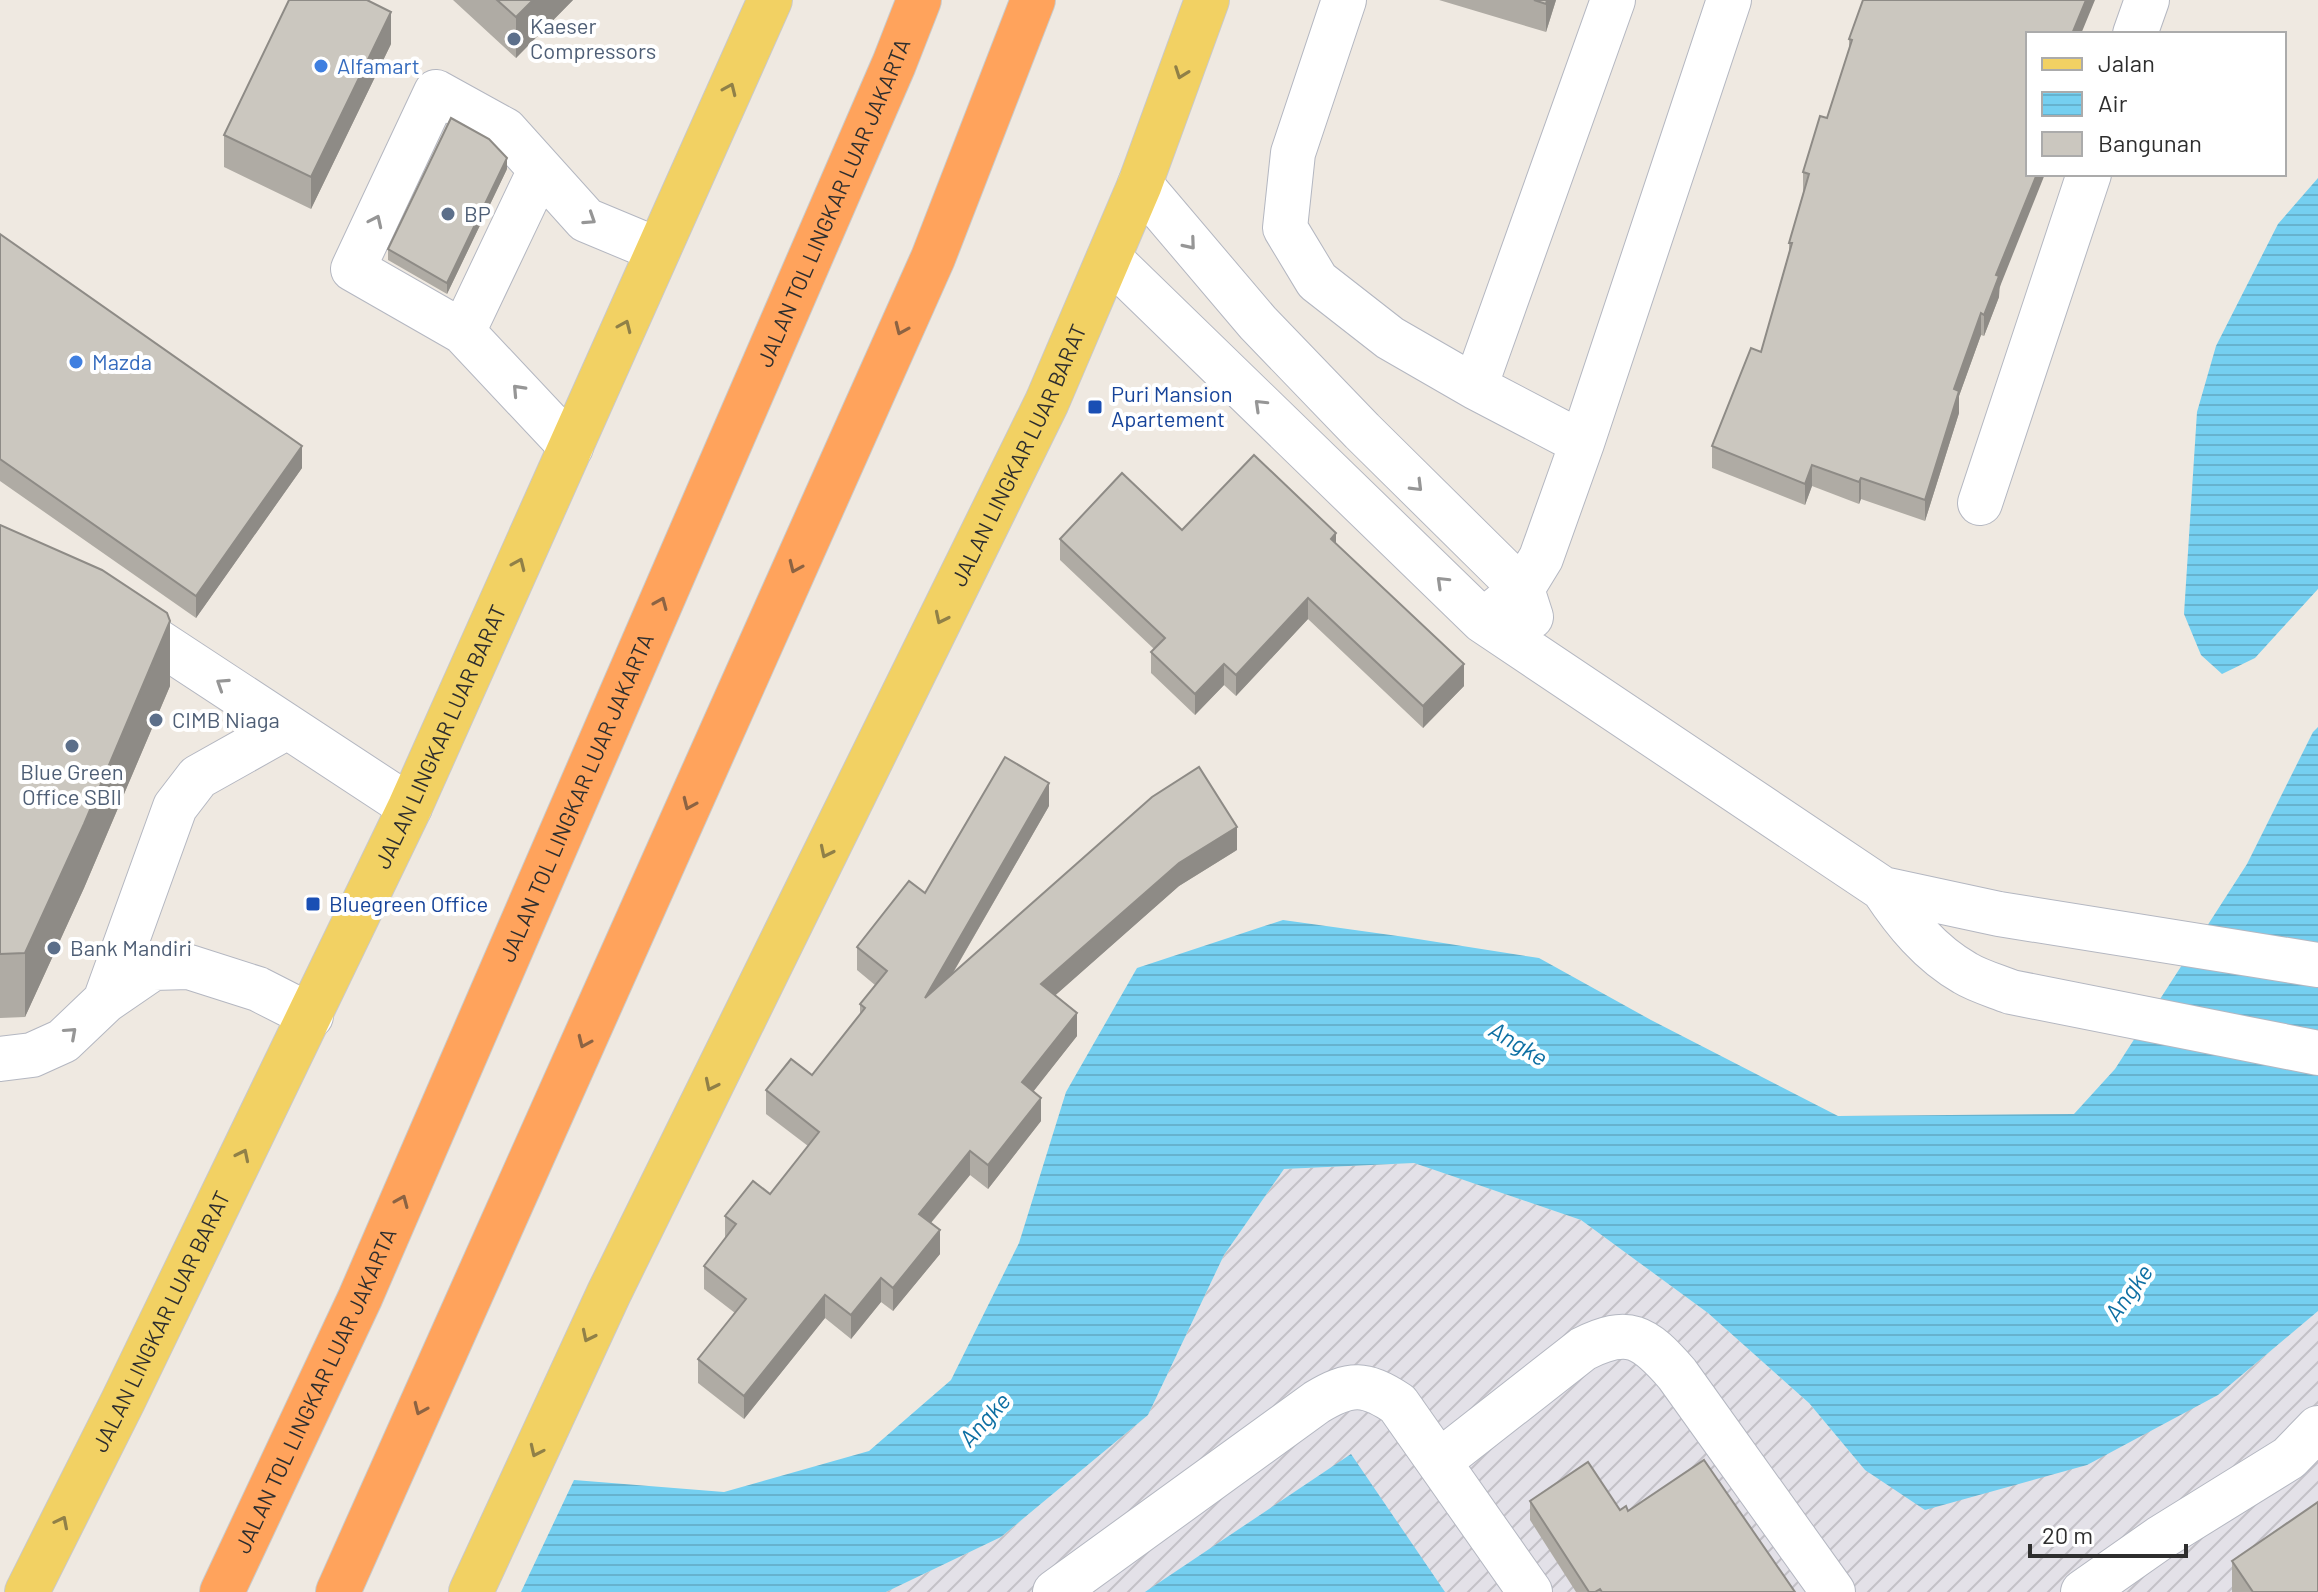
<svg xmlns="http://www.w3.org/2000/svg" width="2318" height="1592" viewBox="0 0 2318 1592" font-family="Barlow,sans-serif">
<style>
.industrial{fill:url(#industrial-furrows)}
.water{fill:url(#water-rules)}
.lines{fill:none;stroke-linecap:round;stroke-linejoin:round}
.minor-casing{stroke:#b4b7c1;stroke-width:46}
.major-casing{stroke:#c9c9c9;stroke-width:46}
.highway-casing{stroke:#c9c9c9;stroke-width:46}
.minor{stroke:#fff;stroke-width:44}
.major{stroke:#f2d163;stroke-width:44}
.highway{stroke:#ffa35c;stroke-width:44}
.wall{fill:#afaba4}
.shaded-wall{fill:#8e8b86}
.building{fill:#cbc7bf;stroke:#8e8b86;stroke-width:2}
.oneway{stroke:#908048}
.oneway2{stroke:#969696}
.oneway3{stroke:#8c6343}
.service-dot{fill:#5c6f8a;stroke:#fff;stroke-width:3}
.shop-dot{fill:#3f7fe0;stroke:#fff;stroke-width:3}
.transit-dot{fill:#1a4fb4;stroke:#fff;stroke-width:3}
.labels{text-anchor:middle;stroke-width:8;stroke-linejoin:round;paint-order:stroke}
.service-label{font-size:22px;fill:#4e5e75;stroke:#fff;text-anchor:start}
.shop-label{font-size:22px;fill:#366cbe;stroke:#fff;text-anchor:start}
.street-label{font-size:22px;fill:#2e2e2e;stroke:#fff}
.transit-label{font-size:22px;fill:#164399;stroke:#fff;text-anchor:start}
.water-label{font-size:24px;font-style:italic;fill:#0d6fa3;stroke:#fff}
</style>
<defs>
<pattern id="industrial-furrows" width="10" height="10" patternUnits="userSpaceOnUse" patternTransform="scale(2)"><rect width="10" height="10" fill="#e3e1e8"/><path d="M-1 1l2-2M0 10L10 0M9 11l2-2" fill="none" stroke="#c3c1c7"/></pattern>
<pattern id="water-rules" width="6" height="5" patternUnits="userSpaceOnUse" patternTransform="scale(2)"><rect width="6" height="5" fill="#75cff0"/><path d="M0 2.5h6" fill="none" stroke="#66b2ce"/></pattern>
</defs>
<rect width="100%" height="100%" fill="#efe9e1"/>
<!-- industrial -->
<path class="industrial" d="M1414,1163L1581,1220L1708,1313L1809,1403L1865,1470L2218,1395L2318,1311V1592H886L1001,1537L1148,1415L1224,1255L1284,1169Z"/>
<!-- water -->
<path class="water" d="M2318,178V589L2255,658L2222,674L2201,655L2184,614L2197,412L2216,346L2278,224Z
M2318,727V1311L2218,1395L2087,1465L1925,1510L1865,1470L1809,1403L1708,1313L1581,1220L1414,1163L1284,1169L1224,1255L1148,1415L1001,1537L886,1592H521L574,1480L724,1492L869,1451L951,1380L1019,1243L1066,1092L1137,968L1283,920L1405,937L1539,958L1651,1020L1838,1116L2074,1114L2115,1069L2247,864L2313,732Z
M1351,1454L1445,1592H1145Z"/>
<g class="lines">
<!-- minor casing -->
<g class="minor-casing">
<path id="minor" d="M1344,0L1293,153L1285,228L1317,281L1390,338L1475,387
M2135,34L2147,0
M1140,184L1258,323L1362,431L1522,589L1531,617
M1109,258L1483,621L1883,889C1905,922 1930,953 1965,973C1978,981 1996,986 2011,992L2318,1053
M463,332L540,170
M1582,443L1475,387L1613,0
M571,447L463,332L353,269L436,92L505,130L586,220L658,250
M1980,503L2089,174
M119,616L410,807
M1483,621L1522,589L1541,558L1582,443L1729,0
M1883,889L1999,914L2318,965
M105,1001L175,807L198,777L287,727
M0,1059L32,1055L63,1041L105,1001L153,968L189,967L258,989L311,1016
M1440,1461L1583,1349C1629,1326 1644,1336 1677,1374L1833,1592
M1055,1592L1317,1402C1350,1382 1366,1382 1398,1404L1530,1592
M2083,1592L2160,1538L2289,1458L2318,1428"/>
</g>
<!-- major casing -->
<g class="major-casing">
<g id="major">
<path id="s1" d="M27,1592L123,1401L410,807L770,0"/>
<path id="s2" d="M471,1592L609,1293L1047,402L1140,184L1207,0"/>
</g>
</g>
<!-- highway casing -->
<g class="highway-casing">
<g id="highway">
<path id="s3" d="M222,1592L360,1298L894,64L919,0"/>
<path d="M338,1592L933,258L1033,0"/>
</g>
</g>
<!-- minor -->
<use href="#minor" class="minor"/>
<!-- major -->
<use href="#major" class="major"/>
<!-- highway -->
<use href="#highway" class="highway"/>
</g>
<!-- wall -->
<path class="wall" d="M453,0H573L516,58Z
M1439,0H1556L1546,32Z
M2028,34L1999,297L1984,336L1981,335L1959,396V413L1925,521L1861,499L1859,504L1812,486L1805,505L1712,468V446L1761,352L1789,252V243L1803,193V172L1827,118L1849,51V39Z
M391,44L311,209L224,167V135Z
M507,169L447,294L388,260V249Z
M0,234L302,468L196,618L0,481Z
M0,525L170,686L84,888L25,1017L0,1018Z
M1182,530L1336,544L1464,686L1423,728L1308,619L1236,696L1224,685L1195,715L1151,673V652L1154,649L1060,560V539Z
M1049,806L953,973L1237,850L1179,886L1055,995L1077,1036L1033,1091L1041,1121L988,1189L970,1175L931,1223L940,1254L893,1311L881,1302L851,1339L825,1318L744,1419L698,1383V1359L735,1313L704,1289V1266L725,1238V1216L770,1194L808,1146L766,1114V1090L812,1075L860,1015V1004L875,985L857,970V947L925,893Z
M1530,1501L1628,1511L1795,1592H1576L1530,1520Z
M2232,1561L2318,1592H2232Z"/>
<!-- shaded-wall -->
<path class="shaded-wall" d="M533,0H573L516,58V17Z
M1547,0H1556L1546,32V4Z
M2086,0H2095L2081,34H2072Z
M391,12V44L311,209V177Z
M507,158V169L447,294V283Z
M2037,174H2045L1999,289V297L1984,336V315L1996,275Z
M1981,313V335L1959,396V413L1925,521V500L1954,389Z
M302,446V468L196,618V596Z
M1812,465V486L1805,505V484Z
M1861,478V499L1859,504V482Z
M1336,533V555L1331,539Z
M1308,598V619L1236,696V675Z
M170,621V686L84,888L25,1017V953Z
M1224,664V685L1195,715V694Z
M1464,664V686L1423,728V706Z
M1049,783V806L925,1021V998Z
M1237,827V850L1179,886L1041,1008V984L1179,863Z
M1077,1013V1036L1022,1106V1082Z
M1041,1098V1121L988,1189V1165Z
M970,1151V1175L919,1237V1214Z
M940,1230V1254L893,1311V1288Z
M881,1278V1302L851,1339V1315Z
M825,1295V1318L744,1419V1396Z"/>
<!-- building -->
<path class="building" d="M289,0H367L391,12L311,177L224,135Z
M497,0H533L516,17Z
M1534,0H1547L1546,4Z
M1863,0H2086L2072,34H2028V174H2037L1996,275L1999,276L1984,315L1981,313L1954,389L1959,391L1925,500L1861,478L1859,482L1812,465L1805,484L1712,446L1751,348L1761,352L1792,243H1789L1809,174L1803,172L1820,116L1827,118L1852,40L1849,39Z
M451,118L489,139L507,158L447,283L388,249Z
M0,234L302,446L196,596L0,459Z
M1254,455L1336,533L1331,539L1464,664L1423,706L1308,598L1236,675L1224,664L1195,694L1151,652L1165,638L1060,539L1122,473L1182,530Z
M0,525L102,570L167,613L170,621L84,824L25,953L0,954Z
M1005,757L1049,783L925,998L1152,797L1199,767L1237,827L1179,863L1041,984L1077,1013L1022,1082L1041,1098L988,1165L970,1151L919,1214L940,1230L893,1288L881,1278L851,1315L825,1295L744,1396L698,1359L746,1299L704,1266L736,1224L725,1216L753,1181L770,1194L819,1132L766,1090L791,1059L812,1075L865,1008L860,1004L887,971L857,947L909,881L925,893Z
M1704,1460L1795,1592H1602L1600,1589L1595,1592H1589L1530,1501L1588,1462L1620,1510L1626,1506L1628,1511Z
M2318,1502V1592H2253L2232,1561Z"/>
<!-- one-way arrows -->
<defs><path id="oneway-chevron" d="M-2-3.5L2.5 0L-2 3.5" fill="none" stroke-width="1.6" stroke-linecap="round" stroke-linejoin="round" transform="scale(2)"/></defs>
<g class="oneway">
<use href="#oneway-chevron" transform="translate(1181 73) rotate(110)"/>
<use href="#oneway-chevron" transform="translate(730 89) rotate(-66)"/>
<use href="#oneway-chevron" transform="translate(625 326) rotate(-66)"/>
<use href="#oneway-chevron" transform="translate(519 564) rotate(-66)"/>
<use href="#oneway-chevron" transform="translate(941 618) rotate(116)"/>
<use href="#oneway-chevron" transform="translate(826 852) rotate(116)"/>
<use href="#oneway-chevron" transform="translate(711 1085) rotate(116)"/>
<use href="#oneway-chevron" transform="translate(243 1155) rotate(-64)"/>
<use href="#oneway-chevron" transform="translate(588 1336) rotate(116)"/>
<use href="#oneway-chevron" transform="translate(536 1451) rotate(115)"/>
<use href="#oneway-chevron" transform="translate(62 1522) rotate(-63)"/>
</g>
<g class="oneway2">
<use href="#oneway-chevron" transform="translate(590 219) rotate(33)"/>
<use href="#oneway-chevron" transform="translate(376 221) rotate(-65)"/>
<use href="#oneway-chevron" transform="translate(1190 244) rotate(50)"/>
<use href="#oneway-chevron" transform="translate(518 390) rotate(-133)"/>
<use href="#oneway-chevron" transform="translate(1260 405) rotate(-136)"/>
<use href="#oneway-chevron" transform="translate(1417 486) rotate(45)"/>
<use href="#oneway-chevron" transform="translate(1442 582) rotate(-136)"/>
<use href="#oneway-chevron" transform="translate(222 684) rotate(-147)"/>
<use href="#oneway-chevron" transform="translate(71 1033) rotate(-42)"/>
</g>
<g class="oneway3">
<use href="#oneway-chevron" transform="translate(901 329) rotate(114)"/>
<use href="#oneway-chevron" transform="translate(795 567) rotate(114)"/>
<use href="#oneway-chevron" transform="translate(661 603) rotate(-67)"/>
<use href="#oneway-chevron" transform="translate(689 804) rotate(114)"/>
<use href="#oneway-chevron" transform="translate(584 1042) rotate(114)"/>
<use href="#oneway-chevron" transform="translate(402 1201) rotate(-67)"/>
<use href="#oneway-chevron" transform="translate(420 1409) rotate(114)"/>
</g>
<!-- markers -->
<g class="service-dot">
<circle cx="514" cy="39" r="8"/>
<circle cx="448" cy="214" r="8"/>
<circle cx="156" cy="720" r="8"/>
<circle cx="72" cy="746" r="8"/>
<circle cx="54" cy="948" r="8"/>
</g>
<g class="shop-dot">
<circle cx="321" cy="66" r="8"/>
<circle cx="76" cy="362" r="8"/>
</g>
<g class="transit-dot">
<rect x="1087" y="399" width="16" height="16" rx="4"/>
<rect x="305" y="896" width="16" height="16" rx="4"/>
</g>
<g class="labels">
<!-- service labels -->
<g class="service-label">
<text x="530" y="34">Kaeser<tspan x="530" dy="25">Compressors</tspan></text>
<text x="464" y="222">BP</text>
<text x="172" y="728">CIMB Niaga</text>
<text x="72" y="780" text-anchor="middle">Blue Green<tspan x="72" dy="25">Office SBII</tspan></text>
<text x="70" y="956">Bank Mandiri</text>
</g>
<!-- shop labels -->
<g class="shop-label">
<text x="337" y="74">Alfamart</text>
<text x="92" y="370">Mazda</text>
</g>
<!-- street labels -->
<g class="street-label">
<text dy="8" stroke="none"><textPath href="#s3" startOffset="1518">JALAN TOL LINGKAR LUAR JAKARTA</textPath></text>
<text dy="8" stroke="none"><textPath href="#s2" startOffset="1262">JALAN LINGKAR LUAR BARAT</textPath></text>
<text dy="8" stroke="none"><textPath href="#s1" startOffset="950">JALAN LINGKAR LUAR BARAT</textPath></text>
<text dy="8" stroke="none"><textPath href="#s3" startOffset="870">JALAN TOL LINGKAR LUAR JAKARTA</textPath></text>
<text dy="8" stroke="none"><textPath href="#s1" startOffset="302">JALAN LINGKAR LUAR BARAT</textPath></text>
<text dy="8" stroke="none"><textPath href="#s3" startOffset="222">JALAN TOL LINGKAR LUAR JAKARTA</textPath></text>
</g>
<!-- transit labels -->
<g class="transit-label">
<text x="1111" y="402">Puri Mansion<tspan x="1111" dy="25">Apartement</tspan></text>
<text x="329" y="912">Bluegreen Office</text>
</g>
<!-- water labels -->
<g class="water-label">
<text transform="translate(1518 1044) rotate(31)" y="8">Angke</text>
<text transform="translate(2129 1293) rotate(-54)" y="8">Angke</text>
<text transform="translate(985 1420) rotate(-48)" y="8">Angke</text>
</g>
</g>
<!-- legend -->
<rect x="2026" y="32" width="260" height="144" fill="#ffffff" stroke="#ababab" stroke-width="2"/>
<rect x="2042" y="58" width="40" height="12" fill="#f2d163" stroke="#ababab" stroke-width="2"/>
<text x="2098" y="72" font-size="24" fill="#2e2e2e">Jalan</text>
<rect x="2042" y="92" width="40" height="24" fill="url(#water-rules)" stroke="#ababab" stroke-width="2"/>
<text x="2098" y="112" font-size="24" fill="#2e2e2e">Air</text>
<rect x="2042" y="132" width="40" height="24" fill="#cbc7bf" stroke="#ababab" stroke-width="2"/>
<text x="2098" y="152" font-size="24" fill="#2e2e2e">Bangunan</text>
<!-- scale -->
<path d="M2030 1544v12h156v-12" fill="none" stroke="#2e2e2e" stroke-width="4"/>
<text x="2042" y="1544" font-size="24" fill="#2e2e2e" stroke="#ffffff" stroke-width="6" paint-order="stroke">20 m</text>
</svg>
